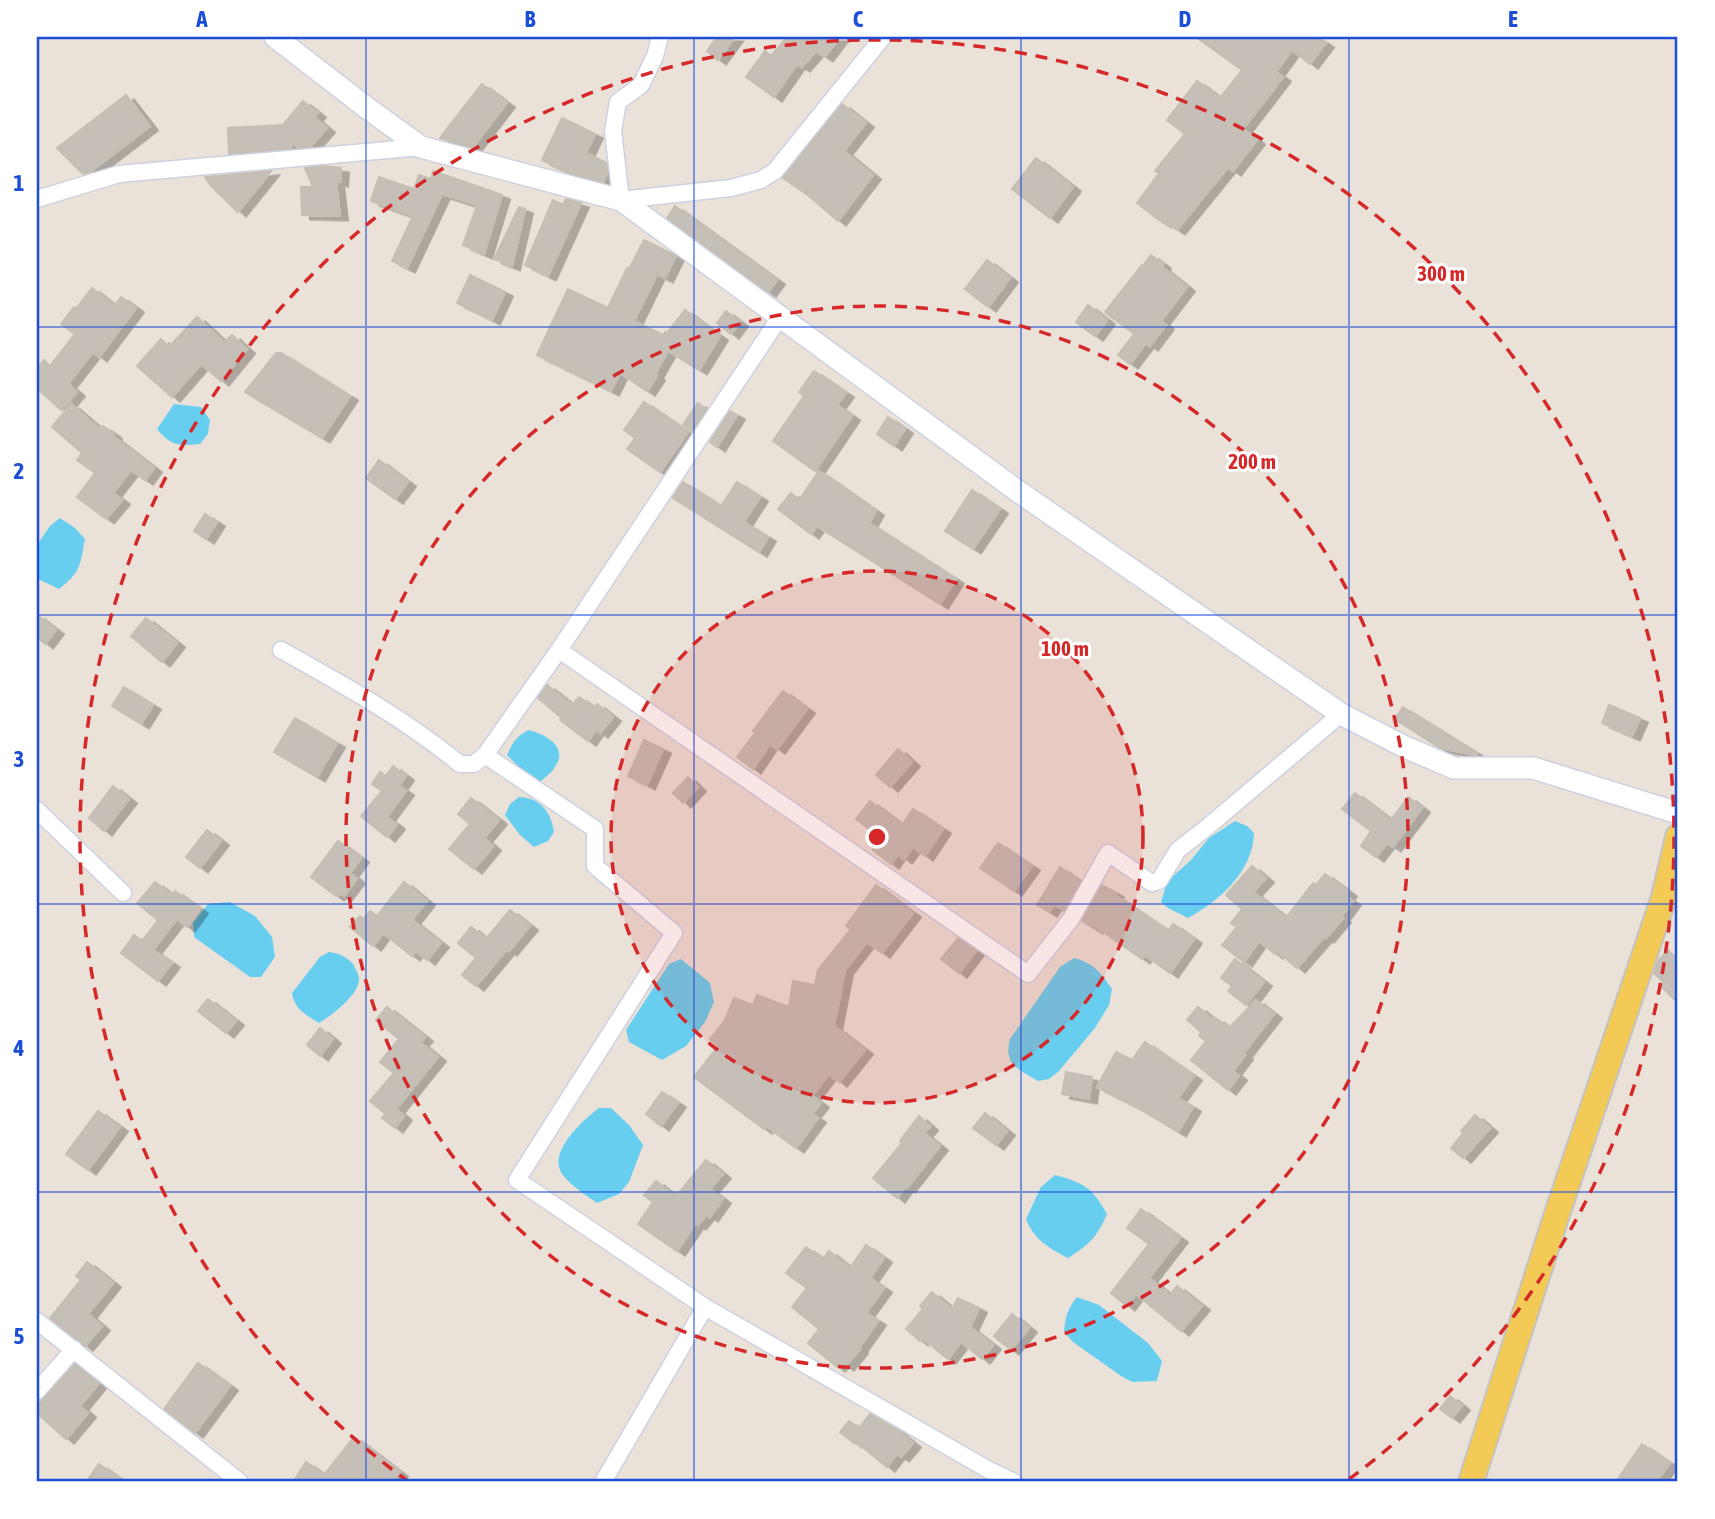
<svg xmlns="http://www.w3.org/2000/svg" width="1715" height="1519" viewBox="0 0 1715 1519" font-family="'Asap Condensed',sans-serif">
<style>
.water{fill:#68ceef}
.building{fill:#c5bfb8;stroke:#c5beb2;stroke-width:2;filter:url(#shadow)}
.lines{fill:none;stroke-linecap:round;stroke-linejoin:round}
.street-casing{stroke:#cdd1e1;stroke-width:19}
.secondary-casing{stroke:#cdd1e1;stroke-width:24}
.primary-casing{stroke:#c3c3c3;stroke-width:28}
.street{stroke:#fff;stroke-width:16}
.secondary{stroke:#fff;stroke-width:21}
.primary{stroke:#f2ca55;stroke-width:24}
.grid{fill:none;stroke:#1d4ed8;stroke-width:2;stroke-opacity:0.55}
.ring{fill:none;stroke:#d62828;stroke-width:3.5;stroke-dasharray:12 9}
.centre{fill:#d62828;stroke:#fff;stroke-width:3.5}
.ring-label{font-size:21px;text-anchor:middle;font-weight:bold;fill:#d62828;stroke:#fff;stroke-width:6;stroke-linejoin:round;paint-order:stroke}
.neatline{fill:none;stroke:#1d4ed8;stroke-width:2.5}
.grid-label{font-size:23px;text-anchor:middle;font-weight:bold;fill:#1d4ed8}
</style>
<defs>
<filter id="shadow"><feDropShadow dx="8" dy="4.5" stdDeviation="0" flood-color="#0004"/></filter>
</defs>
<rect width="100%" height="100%" fill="#eae2d8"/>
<!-- water -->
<path class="water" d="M174,404L201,407L210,420L208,434L200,444C180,446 170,446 157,429Z
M60,518L75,528L85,539C80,565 81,572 59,589L40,580L37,577V545L50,526Z
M529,730C544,734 568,746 556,765C553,772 545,777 540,782L517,765L507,755C513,742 516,736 529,730Z
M519,797C541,798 551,812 554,832L548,841L534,847L520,835L505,815L510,804Z
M1235,821L1247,826L1254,833C1253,872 1219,901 1188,918L1168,908L1161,902L1166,886L1171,878L1191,860L1209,838Z
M230,902L255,916L272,937L275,957L261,977H250L194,937L193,923L208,904Z
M329,952C338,953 346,956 353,964C355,968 359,975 359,979C360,994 331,1016 319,1023C306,1015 294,1009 292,993L320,957Z
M1074,958C1094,963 1101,973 1112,989L1109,1005L1095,1028L1059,1071L1049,1079L1038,1081C1019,1069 1003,1065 1010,1039L1060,967Z
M681,959L710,983L714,1002L705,1022L686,1046L662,1060L629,1042L626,1030L669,964Z
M599,1108H611L629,1125L643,1145L629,1182L619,1194L597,1203C587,1196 564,1181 560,1170C551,1149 584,1119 599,1108Z
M1055,1175C1084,1183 1092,1187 1107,1214C1097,1237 1090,1244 1068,1258C1049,1248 1034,1240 1026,1219L1041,1187Z
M1077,1297L1099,1305L1148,1343L1162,1361L1157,1381L1132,1382L1121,1376L1073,1342L1064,1332C1065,1317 1068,1308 1077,1297Z"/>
<!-- building -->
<path class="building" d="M717,37H735L718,60L707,51Z
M787,37H840L825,57L816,51L802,67L797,64L774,97L746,77L765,51L771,56Z
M1196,37H1317L1326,43L1310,64L1292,50L1276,72L1283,77L1243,129L1257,140L1233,171L1228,167L1177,230L1164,221L1163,223L1137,203L1159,173L1155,171L1185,134L1167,120L1197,81L1220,98L1242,70Z
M482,84L507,103L473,147L440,138Z
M126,95L150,126L90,172L83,174L57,148Z
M303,101L318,113L314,117L327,128L311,146L297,148L295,142L290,148L229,154L228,128L283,125Z
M842,104L866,123L844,151L873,175L838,221L809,196L783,178Z
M562,118L595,134L586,153L606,163L607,173L603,182L568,172L542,160Z
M1036,158L1073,187L1050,218L1012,189Z
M321,166L341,168L340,182L336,181L340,216L302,215L301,187H313L305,168Z
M271,171L238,212L211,186L205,177Z
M433,171L502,195L484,254L463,245L477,205L442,194L407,268L392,261L413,216L371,201L379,177L414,189L419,175L431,179Z
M566,199L581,203L548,276L525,265L553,200L563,205Z
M675,206L777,280L768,292L667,218Z
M519,207L525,209L512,266L494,259Z
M644,240L676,256L665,278L657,274L634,321L663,335L665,332L667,333L685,310L720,336L699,370L668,351L655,374L657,376L647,391L620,373L611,391L537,355L568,289L608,308L627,268L629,269Z
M1151,255L1163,264L1161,266L1187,287L1161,321L1166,325L1150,346L1146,343L1130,364L1118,355L1134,334L1105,312L1142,265L1143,266Z
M987,260L1010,278L988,307L965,289Z
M470,275L505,292L492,320L457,303Z
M92,288L115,306L121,297L136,308L99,357L93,352L68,384L77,392L61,410L37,388V368L44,360L50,366L75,334L61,324L74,307L76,309Z
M1088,305L1107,320L1095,336L1076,322Z
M726,311L740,322L731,334L717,323Z
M197,317L224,342L232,335L247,349L221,381L201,364L172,397L137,366L161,339L169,347Z
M276,353H281L350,396L322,438L245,392Z
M814,371L846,393L837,405L852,416L815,471L773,441L804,396L799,392Z
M644,402L688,432L660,472L627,449L635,438L624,430Z
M698,403L706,409L692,431L683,425Z
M71,404L100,429L103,426L114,434L113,436L154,468L145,480L131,470L113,493L122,500L106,519L77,497L95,473L77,460L82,453L52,427Z
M730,411L737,415L717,447L710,442Z
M888,417L905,429L894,446L877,434Z
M379,460L408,482L395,499L366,478Z
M819,471L876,511L869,523L956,579L940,604L817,526L811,534L778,509L791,493L799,500Z
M683,482L721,506L737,482L760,497L744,522L768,537L759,552L673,498Z
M972,490L1000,509L973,549L945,531Z
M205,514L217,522L206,539L194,531Z
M37,615L56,630L45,644L37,637Z
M146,618L177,643L162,662L131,636Z
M547,685L572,705L579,697L594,708L597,704L613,717L600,733L596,730L588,741L560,720L562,718L538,698Z
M124,687L153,705L141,724L112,706Z
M783,691L807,709L777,749L770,744L753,769L737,757L755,733L753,731Z
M1609,705L1640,718L1632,736L1602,723Z
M1403,707L1477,753L1476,755L1440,748L1395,719Z
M295,718L337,743L317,777L274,752Z
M644,740L663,749L647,785L628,776Z
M898,749L912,762L890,787L876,775Z
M393,766L406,776L399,786L406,791L387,817L397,825L387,837L361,816L382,791L372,784L380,772L386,776Z
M688,777L698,787L683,803L673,793Z
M113,786L129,799L104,831L89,818Z
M1355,793L1391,820L1408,797L1422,808L1393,847L1387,843L1376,857L1361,846L1371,831L1342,809Z
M471,798L499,820L484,838L493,846L474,869L449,849L470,824L458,814Z
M870,801L902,825L913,809L943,829L925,856L913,847L904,859L898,854L891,864L873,850L881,838L856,819Z
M207,830L221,841L200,868L186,857Z
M338,841L361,858L350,873L357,879L344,896L339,893L336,896L311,877Z
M998,843L1032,866L1014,891L980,868Z
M1252,866L1266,878L1253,892L1286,918L1313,883L1316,885L1325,874L1349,892L1346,896L1353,901L1341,917L1343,918L1326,938L1324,937L1297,968L1277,951L1275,954L1259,941L1244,962L1222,945L1237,927L1231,923L1242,909L1226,895Z
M1060,867L1080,881L1064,910L1054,905L1049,912L1037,905Z
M155,882L172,895L175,891L200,909L187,927L177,919L153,950L172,963L158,981L121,953L134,935L142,941L158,920L137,903Z
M404,882L427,901L412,920L441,943L427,960L416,951L412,956L383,933L373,946L350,927L360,916L363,919L370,911L377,916Z
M876,885L913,913L882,953L867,942L845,970L834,1026L865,1050L839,1082L829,1074L812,1096L821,1103L812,1114L818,1118L796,1148L766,1126L764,1129L694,1077L718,1046L710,1039L725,1020L734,998L753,1005L757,995L789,1007L793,981L815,985L818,970L851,929L846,926Z
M1102,885L1116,893L1115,895L1168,931L1173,924L1194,939L1170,973L1145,955L1142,959L1096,927L1095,929L1082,921Z
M510,910L530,926L509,951L507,949L476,986L462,975L476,958L458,943L471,927L486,939Z
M958,938L976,951L959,973L941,959Z
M1668,950L1678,960V1003L1661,986L1664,983L1654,973L1658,961Z
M1235,959L1264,982L1246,1005L1228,991L1232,986L1221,978Z
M208,999L236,1021L226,1033L198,1011Z
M1256,1000L1274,1014L1243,1054L1245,1055L1233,1071L1239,1076L1228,1090L1191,1060L1206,1041L1199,1036L1201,1032L1187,1020L1198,1007L1214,1020L1216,1018L1229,1028Z
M387,1007L425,1037L420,1042L438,1057L396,1109L404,1116L395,1128L382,1118L386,1114L370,1101L394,1073L380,1062L399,1039L376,1020Z
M320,1028L333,1039L320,1056L307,1045Z
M1145,1042L1194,1076L1178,1098L1193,1107L1178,1132L1135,1106L1097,1087L1116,1052L1132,1060Z
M1066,1072L1092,1077L1089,1099L1062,1094Z
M662,1092L678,1103L661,1126L646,1114Z
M98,1111L120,1127L88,1170L66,1154Z
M985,1113L1007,1131L996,1145L973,1128Z
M1475,1115L1490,1128L1463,1158L1451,1148L1463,1133L1461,1131Z
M919,1116L930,1126L924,1133L940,1146L907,1188L905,1187L897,1198L873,1178L902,1143L900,1141Z
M706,1160L723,1174L710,1189L723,1199L710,1217L707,1214L698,1225L696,1223L677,1251L638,1224L653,1202L644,1195L656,1181L674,1196L677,1193L678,1194Z
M1141,1209L1180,1238L1149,1278L1170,1295L1177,1286L1202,1306L1181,1331L1136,1294L1127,1306L1111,1293L1149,1244L1127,1228Z
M866,1245L884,1258L870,1278L884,1288L866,1313L878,1321L859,1348L860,1349L846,1366L841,1363L837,1367L808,1343L819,1329L792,1307L807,1288L786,1273L806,1247L823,1259L829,1251L850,1268Z
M87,1262L113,1283L88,1314L102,1326L85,1346L50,1318L81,1280L76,1276Z
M932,1292L952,1309L958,1298L979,1308L970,1327L993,1345L982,1359L961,1342L948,1359L922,1338L920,1341L906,1329L923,1309L920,1306Z
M1012,1314L1029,1328L1011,1350L994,1336Z
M198,1363L230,1386L195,1433L164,1409Z
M75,1364L99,1383L80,1406L88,1413L66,1439L37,1413V1406Z
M1450,1396L1462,1406L1452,1418L1440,1409Z
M870,1414L896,1429L913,1443L901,1457L897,1454L887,1467L855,1441L854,1443L840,1432L849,1421L859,1428Z
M354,1437L400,1472L392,1482H293L306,1462L324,1475Z
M1642,1444L1670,1463L1656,1482H1616Z
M99,1464L124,1482H86Z"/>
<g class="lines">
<!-- street casing -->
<g class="street-casing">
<path id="street" d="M660,37L655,56L641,85L618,102L613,131L621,200L731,188L761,180L775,171L883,37
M37,199L119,174L421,147
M281,650C342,684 405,719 460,764H474L485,755L559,650L780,317
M559,650L1028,974L1071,919L1108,853L1152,883L1159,881L1178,850L1205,829L1341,714
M485,755L595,829V866L674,933L517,1180L705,1307L987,1469L1014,1482
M37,810L123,893
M37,1321L240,1482
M37,1391L74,1349
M603,1482L705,1307"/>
</g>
<!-- secondary casing -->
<g class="secondary-casing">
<path id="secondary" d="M275,37L367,108L421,147L621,200L1019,492L1341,714L1405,747L1454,768H1533L1678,813"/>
</g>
<!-- primary casing -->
<g class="primary-casing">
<path id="primary" d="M1471,1482L1557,1214L1664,897L1678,837"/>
</g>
<!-- street -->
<use href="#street" class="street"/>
<!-- secondary -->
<use href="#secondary" class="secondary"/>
<!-- primary -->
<use href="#primary" class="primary"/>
</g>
<!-- grid -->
<path class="grid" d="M366,37V1482M694,37V1482M1021,37V1482M1349,37V1482M37,327H1678M37,615H1678M37,904H1678M37,1192H1678"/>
<!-- distance rings -->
<circle cx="877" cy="837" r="266" fill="#d62828" fill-opacity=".12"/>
<g class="ring">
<circle cx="877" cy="837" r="266"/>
<circle cx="877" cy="837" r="531"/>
<path d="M409 1482A797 797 0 1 1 1345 1482"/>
</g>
<circle cx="877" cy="837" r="10" class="centre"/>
<g class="ring-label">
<text x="1441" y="281">300 m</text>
<text x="1252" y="469">200 m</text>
<text x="1065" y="656">100 m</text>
</g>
<!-- border -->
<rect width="1715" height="1519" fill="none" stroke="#ffffff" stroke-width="77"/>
<rect x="38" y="38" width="1638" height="1442" class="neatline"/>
<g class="grid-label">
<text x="202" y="27">A</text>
<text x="530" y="27">B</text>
<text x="858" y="27">C</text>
<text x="1185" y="27">D</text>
<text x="1513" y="27">E</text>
<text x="19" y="191">1</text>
<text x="19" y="479">2</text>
<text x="19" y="767">3</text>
<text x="19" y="1056">4</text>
<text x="19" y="1344">5</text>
</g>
</svg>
